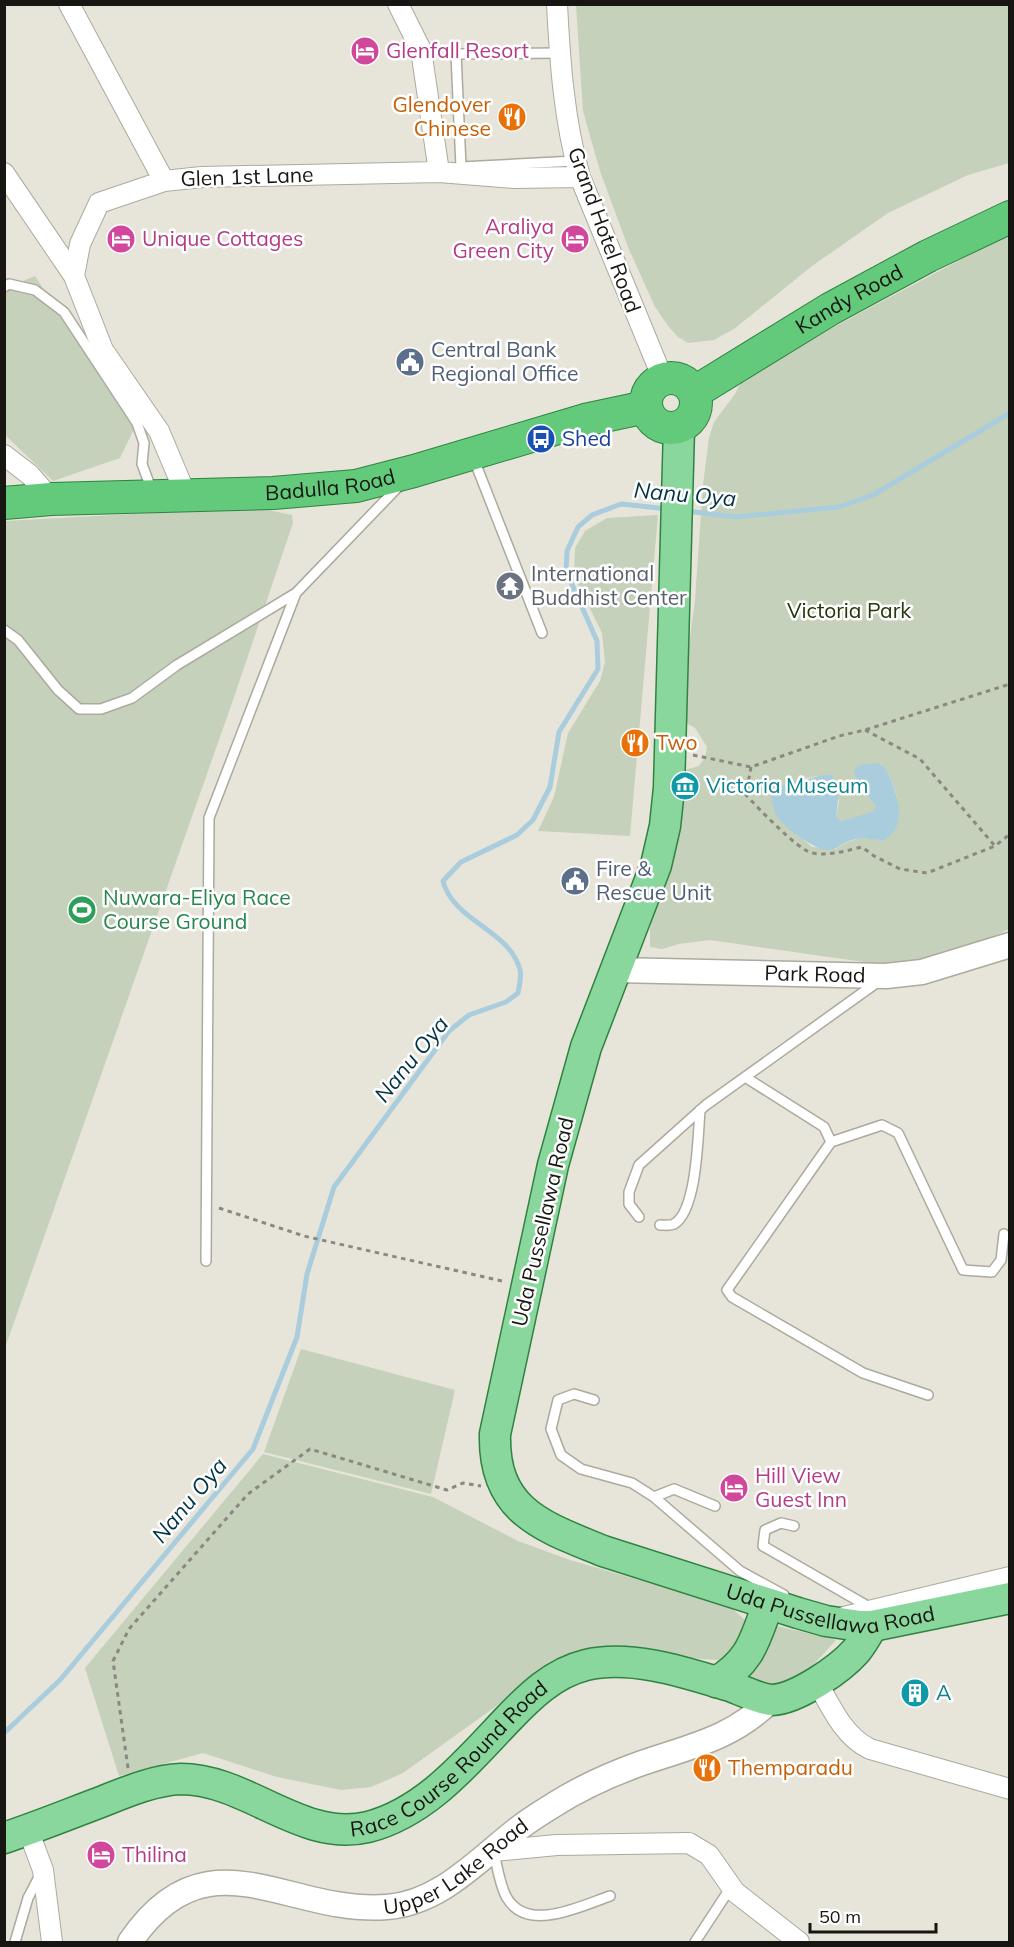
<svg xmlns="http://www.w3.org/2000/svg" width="1014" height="1947" viewBox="0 0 1014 1947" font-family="Mulish,sans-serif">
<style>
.green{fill:#c5d1bb;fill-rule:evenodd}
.water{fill:#aacddd}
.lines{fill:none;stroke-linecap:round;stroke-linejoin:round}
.stream{stroke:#aacddd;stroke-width:5}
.service-casing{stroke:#acaa9f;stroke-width:12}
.minor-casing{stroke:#acaa9f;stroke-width:22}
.tertiary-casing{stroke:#acaa9f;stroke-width:27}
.primary-casing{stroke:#2f8341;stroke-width:33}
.trunk-casing{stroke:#2f8341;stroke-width:34}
.path{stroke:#8a8880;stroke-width:3;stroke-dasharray:4.5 4.5;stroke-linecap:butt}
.service{stroke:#fff;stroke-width:9}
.minor{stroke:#fff;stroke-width:20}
.tertiary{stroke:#fff;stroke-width:24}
.primary{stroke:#8ad79d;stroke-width:30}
.trunk{stroke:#63ca7c;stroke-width:32}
.labels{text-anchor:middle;stroke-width:5;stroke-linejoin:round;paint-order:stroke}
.hotel-label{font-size:21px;fill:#b23c85;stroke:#fff;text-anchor:start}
.food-label{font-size:21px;fill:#c56008;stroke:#fff;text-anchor:start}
.street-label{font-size:21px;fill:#171612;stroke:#fff}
.service-label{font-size:21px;fill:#4e5e75;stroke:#fff;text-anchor:start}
.transit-label{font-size:21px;fill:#164399;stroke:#fff;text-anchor:start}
.worship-label{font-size:21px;fill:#5b616d;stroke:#fff;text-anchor:start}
.park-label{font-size:21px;fill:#233708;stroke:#fff}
.culture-label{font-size:21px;fill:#0d838f;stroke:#fff;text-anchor:start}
.leisure-label{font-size:21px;fill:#27864d;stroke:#fff;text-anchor:start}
.water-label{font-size:22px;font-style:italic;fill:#003445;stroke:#fff}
</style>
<rect width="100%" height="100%" fill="#e7e4d9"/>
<!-- green -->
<path class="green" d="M576,5H1009V163L968,175L888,213L812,266L734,329L714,340L688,343L678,337L669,327L655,307L628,247L600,171L583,111Z
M1009,234V929C979,945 913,965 879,964L710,940L679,944L662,949L650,947V929L664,875L681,771L699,766L705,757L707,747L695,728L679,719L695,600L703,485L709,438L714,422L735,394L745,374ZM885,767C903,804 901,806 883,841L872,838L858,839L847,842L836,849L812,847L798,835L797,780L817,776L839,800L836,817L842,821L866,815L873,812L876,806L859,787Z
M35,276L134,429L120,458L53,481L5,435L4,289Z
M242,508L263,509L292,515L293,523L233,700L5,1348V521Z
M658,515L630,836L538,831L554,797L568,733L600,681L605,662L602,633L574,576L575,548L585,531L607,518Z
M301,1349L455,1390L431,1494L264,1452Z
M263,1454L433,1497L518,1541L570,1560L729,1606L745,1620L747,1641L736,1656L717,1660L596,1651L516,1692L403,1773L371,1787L341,1790L277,1777L203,1753L119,1776L85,1668Z
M777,1626L836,1640C810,1668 789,1700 746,1680Z"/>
<!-- water -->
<path class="water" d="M876,763L885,767C896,789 911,826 883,841C871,838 857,837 846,842C840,846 836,849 829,850C818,852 785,828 778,818C774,813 773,803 771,796C781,782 792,782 808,779C817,777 823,774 832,775L839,791L836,817L842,821L872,812L876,806L859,787L854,772L857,766Z"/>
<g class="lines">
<!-- stream -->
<path class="stream" d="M686,511L736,517L838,507L873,495L1010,413
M4,1733L60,1680L253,1449L297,1337L307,1274L334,1187L449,1031L469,1015L506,1002L518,993C519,986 522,977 520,970C510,930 453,921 443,881L461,862L517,835L533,820L550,787L559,732L598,669L597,641L566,571L567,551L578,527L592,515L621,504L668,509"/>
<!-- service casing -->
<g class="service-casing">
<path id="service" d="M559,53L456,54L461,167L575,161
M4,287L9,284L35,290L64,312L137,423L144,443L142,464L152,491
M473,457L542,633
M4,630L18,640L58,690L79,709H101L132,698L177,665L296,593
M745,1077L824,1127L831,1142L727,1290L732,1297L863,1373L928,1395
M831,1142L882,1125L898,1133L963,1270L992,1272L1001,1260L1004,1234
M639,1217L629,1204V1192L639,1165L706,1105L879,981
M660,1225C665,1225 670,1226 674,1224C697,1211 698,1135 700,1110
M206,1261L209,818L296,593L400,485
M594,1400L574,1394L558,1400L551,1429L561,1455L581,1469L632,1483L654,1497L740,1571L784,1595
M654,1497L674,1489L715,1506
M794,1526L781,1523L765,1530L763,1546L869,1607
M494,1853C497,1865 500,1887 507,1898C528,1933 581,1906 610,1896
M15,1942L28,1898L40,1875
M695,1942L731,1887"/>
</g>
<!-- minor casing -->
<g class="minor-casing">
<path id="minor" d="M69,4L164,181
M398,4L421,50L439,172
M557,4C560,63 564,120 580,177L663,379
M4,173L74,276
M4,455L30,475L51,499
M186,495L159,431L103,350L74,276L80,244L99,203L164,181L202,177L439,172L515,178L580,177
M844,1617L1010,1577
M817,1682C831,1707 844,1737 870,1749L1010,1789
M28,1830L43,1870L52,1942
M493,1851L557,1845L689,1843L709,1855L735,1892L799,1942"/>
</g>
<!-- tertiary casing -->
<g class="tertiary-casing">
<g id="tertiary">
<path id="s1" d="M615,970L886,976L922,972L1010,945"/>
<path id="s2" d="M130,1942C207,1828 286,1915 387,1907C439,1903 476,1862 514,1832C526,1822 539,1814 552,1806C580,1788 611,1774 642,1763C692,1746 733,1738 771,1700"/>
</g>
</g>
<!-- primary casing -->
<g class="primary-casing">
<g id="primary">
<path id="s3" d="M679,428L669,788L665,826L656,865L586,1047L553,1165L495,1434C493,1511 542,1526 603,1551L798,1613L826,1621L860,1626H872L1010,1598"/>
<path d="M716,1682C751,1662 755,1639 768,1604"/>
<path id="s4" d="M4,1838C37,1827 69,1814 101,1802C126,1792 154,1780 181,1779C247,1779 302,1843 368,1827C426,1812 467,1762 507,1720C529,1697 553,1673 586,1665C631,1654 687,1673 730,1686C741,1690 762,1700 772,1700C797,1699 840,1669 856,1651C862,1644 867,1635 872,1626"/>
</g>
</g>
<!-- trunk casing -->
<g class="trunk-casing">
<g id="trunk">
<circle cx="671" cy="403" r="25"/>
<path id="s5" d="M695,392L830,309L928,256L1010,217"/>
<path id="s6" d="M4,503L51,499L273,493L356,486L414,471L585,420L646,407"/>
</g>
</g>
<!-- path -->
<path class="path" d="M865,730L920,759L995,846L1010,834
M693,755L751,767L839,736L865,730L1010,684
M751,767L746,795C757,807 798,850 812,853C829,856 845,851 862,847L874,856L900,869L927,873L995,846
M219,1208L304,1236L506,1282
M128,1768L113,1661L129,1629L248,1494L310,1449L447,1490L463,1483L481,1486"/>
<!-- service -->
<use href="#service" class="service"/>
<!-- minor -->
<use href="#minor" class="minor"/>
<!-- tertiary -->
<use href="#tertiary" class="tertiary"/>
<!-- primary -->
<use href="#primary" class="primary"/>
<!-- trunk -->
<use href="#trunk" class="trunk"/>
</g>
<!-- icons -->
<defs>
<g id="hotel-disc" transform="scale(1.5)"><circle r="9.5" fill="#d1479c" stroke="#fff"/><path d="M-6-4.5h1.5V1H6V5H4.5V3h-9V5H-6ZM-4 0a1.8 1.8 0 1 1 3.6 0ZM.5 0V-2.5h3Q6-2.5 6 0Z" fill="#fff"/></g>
<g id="restaurant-disc" transform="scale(1.5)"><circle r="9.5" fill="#e8710a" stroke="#fff"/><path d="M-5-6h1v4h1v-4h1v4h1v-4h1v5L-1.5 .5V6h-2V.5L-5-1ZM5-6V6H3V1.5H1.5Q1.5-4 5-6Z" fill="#fff"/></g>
<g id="civic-disc" transform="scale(1.5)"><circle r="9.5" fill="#5c6f8a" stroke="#fff"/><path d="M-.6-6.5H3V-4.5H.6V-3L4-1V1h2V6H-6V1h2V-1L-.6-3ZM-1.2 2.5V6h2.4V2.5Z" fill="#fff"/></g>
<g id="bus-disc" transform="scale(1.5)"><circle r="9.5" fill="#1a4fb4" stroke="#fff"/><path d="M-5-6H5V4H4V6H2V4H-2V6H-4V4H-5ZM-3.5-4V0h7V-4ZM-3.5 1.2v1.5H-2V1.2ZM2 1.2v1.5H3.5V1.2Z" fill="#fff"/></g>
<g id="temple-disc" transform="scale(1.5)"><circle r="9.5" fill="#6b7280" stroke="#fff"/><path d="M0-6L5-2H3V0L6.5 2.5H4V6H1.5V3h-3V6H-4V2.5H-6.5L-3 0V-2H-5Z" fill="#fff"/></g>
<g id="museum-disc" transform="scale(1.5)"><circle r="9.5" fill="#0f9aa8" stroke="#fff"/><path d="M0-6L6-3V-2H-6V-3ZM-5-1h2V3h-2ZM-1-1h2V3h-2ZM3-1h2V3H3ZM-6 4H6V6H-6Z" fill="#fff"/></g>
<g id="stadium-disc" transform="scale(1.5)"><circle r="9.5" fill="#2e9e5b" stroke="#fff"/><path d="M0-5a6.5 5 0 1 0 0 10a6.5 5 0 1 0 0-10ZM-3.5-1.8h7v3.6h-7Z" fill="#fff"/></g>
<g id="building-disc" transform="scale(1.5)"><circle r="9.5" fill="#0f9aa8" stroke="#fff"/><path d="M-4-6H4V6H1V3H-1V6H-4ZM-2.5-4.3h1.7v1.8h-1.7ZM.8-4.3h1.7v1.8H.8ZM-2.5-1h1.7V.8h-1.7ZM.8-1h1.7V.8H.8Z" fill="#fff"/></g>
</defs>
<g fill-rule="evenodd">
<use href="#hotel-disc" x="365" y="51"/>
<use href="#restaurant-disc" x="512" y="117"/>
<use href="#hotel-disc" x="121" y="239"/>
<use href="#hotel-disc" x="575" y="239"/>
<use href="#civic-disc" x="410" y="362"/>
<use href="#bus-disc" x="541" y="439"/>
<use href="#temple-disc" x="510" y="586"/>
<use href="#restaurant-disc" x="635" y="743"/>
<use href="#museum-disc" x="685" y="786"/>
<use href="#civic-disc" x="575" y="881"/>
<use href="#stadium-disc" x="82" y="910"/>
<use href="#hotel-disc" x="734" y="1488"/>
<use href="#building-disc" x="915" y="1693"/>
<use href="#restaurant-disc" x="707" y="1768"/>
<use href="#hotel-disc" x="101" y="1855"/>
</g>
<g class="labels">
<!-- hotel labels -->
<g class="hotel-label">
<text x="386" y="58">Glenfall Resort</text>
<text x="554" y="234" text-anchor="end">Araliya<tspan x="554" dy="24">Green City</tspan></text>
<text x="142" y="246">Unique Cottages</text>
<text x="755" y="1483">Hill View<tspan x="755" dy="24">Guest Inn</tspan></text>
<text x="122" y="1862">Thilina</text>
</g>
<!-- food labels -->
<g class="food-label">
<text x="491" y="112" text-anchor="end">Glendover<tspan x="491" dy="24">Chinese</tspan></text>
<text x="656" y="750">Two</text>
<text x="728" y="1775">Themparadu</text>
</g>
<!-- street labels -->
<g class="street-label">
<text transform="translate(247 177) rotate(-2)" y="7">Glen 1st Lane</text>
<text transform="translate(604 230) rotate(70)" y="7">Grand Hotel Road</text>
<text dy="7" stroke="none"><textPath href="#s5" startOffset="180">Kandy Road</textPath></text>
<text dy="7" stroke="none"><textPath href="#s6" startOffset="327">Badulla Road</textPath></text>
<text dy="7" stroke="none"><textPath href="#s1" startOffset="200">Park Road</textPath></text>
<text transform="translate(543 1222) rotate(-77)" y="7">Uda Pussellawa Road</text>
<text dy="7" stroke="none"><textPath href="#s3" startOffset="1442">Uda Pussellawa Road</textPath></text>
<text dy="7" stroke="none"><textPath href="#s4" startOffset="489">Race Course Round Road</textPath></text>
<text dy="7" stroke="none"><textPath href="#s2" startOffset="362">Upper Lake Road</textPath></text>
</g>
<!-- service labels -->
<g class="service-label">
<text x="431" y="357">Central Bank<tspan x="431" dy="24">Regional Office</tspan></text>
<text x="596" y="876">Fire &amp;<tspan x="596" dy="24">Rescue Unit</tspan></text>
</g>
<!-- transit labels -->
<g class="transit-label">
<text x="562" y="446">Shed</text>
</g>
<!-- worship labels -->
<g class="worship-label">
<text x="531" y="581">International<tspan x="531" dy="24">Buddhist Center</tspan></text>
</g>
<!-- park labels -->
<g class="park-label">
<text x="849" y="618">Victoria Park</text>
</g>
<!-- culture labels -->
<g class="culture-label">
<text x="706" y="793">Victoria Museum</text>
<text x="936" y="1700">A</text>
</g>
<!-- leisure labels -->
<g class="leisure-label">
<text x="103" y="905">Nuwara-Eliya Race<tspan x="103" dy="24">Course Ground</tspan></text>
</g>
<!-- water labels -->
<g class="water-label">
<text transform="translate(685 494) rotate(5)" y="8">Nanu Oya</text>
<text transform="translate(411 1059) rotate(-51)" y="8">Nanu Oya</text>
<text transform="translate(189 1500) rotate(-50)" y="8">Nanu Oya</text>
</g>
</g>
<!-- border -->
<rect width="1014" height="1947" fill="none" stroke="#171612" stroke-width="12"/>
<!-- scale -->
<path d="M810 1923v9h126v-9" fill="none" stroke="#171612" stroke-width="3"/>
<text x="819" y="1923" font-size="18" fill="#171612" stroke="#ffffff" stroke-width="4.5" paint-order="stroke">50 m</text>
</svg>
